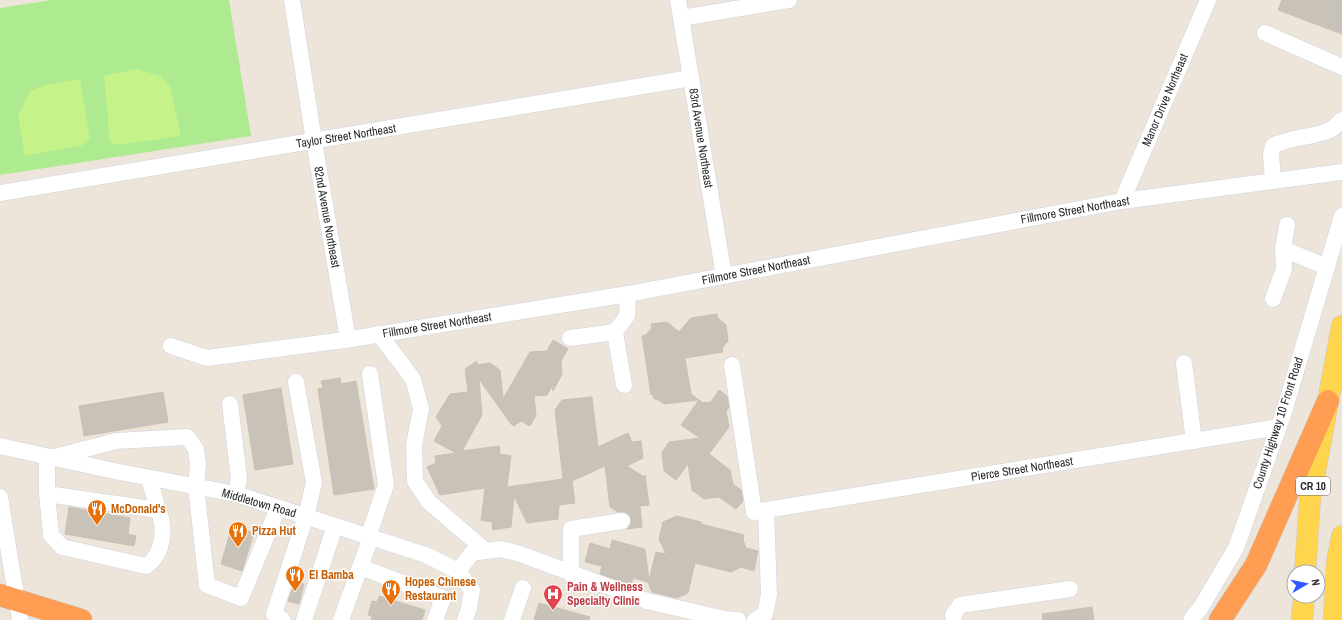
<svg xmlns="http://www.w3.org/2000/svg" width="1342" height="620" viewBox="0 0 1342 620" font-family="'Archivo Narrow',sans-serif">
	<rect width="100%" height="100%" fill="#ede5d9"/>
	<!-- green -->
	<polygon fill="#aeea90" points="52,0 229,0 251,136 0,175 0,8"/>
	<!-- pitch -->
	<g fill="#c6f28a">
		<polygon points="136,69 161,76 170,87 181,136 117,145 110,142 104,76"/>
		<polygon points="80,79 90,140 83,145 25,156 18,115 30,91 49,84"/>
	</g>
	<!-- building -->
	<g fill="#c8c2b9" stroke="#c8c1b3">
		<polygon points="1282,0 1342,0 1342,34 1278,10"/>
		<polygon points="717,314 718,318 726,325 728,341 722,348 723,352 685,358 691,394 699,400 664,404 657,399 654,399 653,394 651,395 642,336 646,335 652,328 651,324 667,322 679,332 691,318"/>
		<polygon points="553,340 568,349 561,361 562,374 553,391 552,386 547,395 534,396 536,415 530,426 521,421 514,426 511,424 479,379 482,415 462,451 499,446 500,454 511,456 507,487 563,479 555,410 562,400 592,397 598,447 628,433 632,442 641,441 643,458 627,466 644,477 645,475 649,505 640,506 642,527 627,529 631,524 631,519 630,515 625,512 618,512 610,507 605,466 572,481 575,503 559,505 558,519 527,523 514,496 511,527 493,530 492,522 481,520 485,488 440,495 427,467 436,463 435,456 456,453 434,441 442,426 436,417 450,394 468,392 465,369 477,361 477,365 490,363 500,370 503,399 530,352 547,351"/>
		<polygon points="340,378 341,384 356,381 374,489 334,495 318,389 323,388 321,381"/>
		<polygon points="281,388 293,464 255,470 243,395"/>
		<polygon points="719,390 727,396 729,408 726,411 729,427 709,454 730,470 733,484 741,490 743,501 736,509 719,497 704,499 692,490 688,464 676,480 664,471 662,452 669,442 700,438 681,425 699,400 703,403 711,402"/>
		<polygon points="163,392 168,422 84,436 79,406"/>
		<polygon points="69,507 130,518 128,534 136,536 134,546 65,534"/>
		<polygon points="677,516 701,522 701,524 744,535 743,540 746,548 758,551 754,571 741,567 731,572 695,563 688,593 677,598 652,592 648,582 633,578 631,585 600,574 602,566 585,562 590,543 610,549 612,540 645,549 649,580 656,552 666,554 659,539 663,522"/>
		<polygon points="232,526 254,533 242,571 221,564"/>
		<polygon points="295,582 304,584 299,604 288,601"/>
		<polygon points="379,596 425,610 422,620 371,620 372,616 368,615 372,601 377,602"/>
		<polygon points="539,603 590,617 589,620 534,620"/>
		<polygon points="1092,607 1094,620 1043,620 1042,614"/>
	</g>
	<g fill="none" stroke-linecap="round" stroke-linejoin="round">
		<!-- minor casing -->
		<g stroke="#ced3e4" stroke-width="17">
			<g id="minor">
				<polyline points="292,0 314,141 348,339"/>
				<polyline points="678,0 724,276"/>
				<polyline points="681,18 789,0"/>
				<polyline points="1265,33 1342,67"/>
				<path d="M 1273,181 L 1271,154 L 1273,146 C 1291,136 1312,138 1330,130 C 1334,128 1338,123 1342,120"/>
				<polyline points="0,193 691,78"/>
				<polyline points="1122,201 1208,0"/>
				<polyline points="1283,249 1327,267"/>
				<polyline points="1273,299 1284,269 1283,249 1287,225"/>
				<polyline points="379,334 413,379 421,409 414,445 415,481 429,502 486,551 501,549 520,554 647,601 725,619 738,620"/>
				<polyline points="570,338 615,332"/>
				<polyline points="171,346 207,358 345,340 628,294 1122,201 1342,172"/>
				<polyline points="1184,363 1194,441"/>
				<polyline points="732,365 754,512 1279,427"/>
				<polyline points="624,385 615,332 627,316 628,294"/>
				<polyline points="230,404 239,478 236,494"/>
				<polyline points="0,446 119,472 236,494 426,555 458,571 472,590 469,608 465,620"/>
				<polyline points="55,457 116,441 187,437 196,449 198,465 196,486 207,585 241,598 278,508"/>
				<polyline points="149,478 158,510"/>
				<path d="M 47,494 L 51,535 L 62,547 L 146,566 C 164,554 166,528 158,510 L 47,494 L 47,457"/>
				<polyline points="0,497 20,620"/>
				<polyline points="368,537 386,485 370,374"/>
				<polyline points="360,567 443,598 435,620"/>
				<polyline points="458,571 472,553 486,551"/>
				<polyline points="571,574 571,529 622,521"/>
				<polyline points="283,620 274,614 306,516 314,483 296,382"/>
				<polyline points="304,620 335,526"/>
				<polyline points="341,620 371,537"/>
				<polyline points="512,620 523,588"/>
				<polyline points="755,620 765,614 769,595 766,510"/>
				<polyline points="954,620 953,615 960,605 1070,589"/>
				<polyline points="1191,620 1201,607 1236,548 1283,415 1342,216"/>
			</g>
		</g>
		<!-- major casing -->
		<g stroke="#c7c7c7" stroke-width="22">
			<g id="major">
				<polyline points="1305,572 1310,499 1342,326"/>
				<polyline points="1302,620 1304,596"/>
				<polyline points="1334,620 1337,562 1342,536"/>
			</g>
		</g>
		<!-- highway casing -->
		<g stroke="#c7c7c7" stroke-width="23">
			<g id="highway">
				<polyline points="0,595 81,620"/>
				<polyline points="1220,620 1256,565 1328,401"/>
			</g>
		</g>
		<!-- minor -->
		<use href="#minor" stroke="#fff" stroke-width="16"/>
		<!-- major -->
		<use href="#major" stroke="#ffd54d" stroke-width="21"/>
		<!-- highway -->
		<use href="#highway" stroke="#ff9d52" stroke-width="22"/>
	</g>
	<!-- icons -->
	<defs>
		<g id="restaurant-pin" transform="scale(1)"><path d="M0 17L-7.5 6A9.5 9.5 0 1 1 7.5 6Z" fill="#e8710a" stroke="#fff"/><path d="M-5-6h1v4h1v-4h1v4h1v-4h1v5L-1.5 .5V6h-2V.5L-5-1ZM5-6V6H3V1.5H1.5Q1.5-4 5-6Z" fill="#fff"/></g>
		<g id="hospital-pin" transform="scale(1)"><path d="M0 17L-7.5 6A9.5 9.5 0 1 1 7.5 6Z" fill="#e0444e" stroke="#fff"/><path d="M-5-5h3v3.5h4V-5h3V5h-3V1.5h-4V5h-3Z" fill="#fff"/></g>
	</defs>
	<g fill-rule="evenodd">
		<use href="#restaurant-pin" x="97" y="509"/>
		<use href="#restaurant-pin" x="238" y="531"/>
		<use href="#restaurant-pin" x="295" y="575"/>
		<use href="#restaurant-pin" x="391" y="589"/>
		<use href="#hospital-pin" x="553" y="594"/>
	</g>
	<g text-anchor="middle" stroke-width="3" stroke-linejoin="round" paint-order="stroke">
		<!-- shield labels -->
		<rect fill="#fff" stroke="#696969" stroke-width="1" x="1296" y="477" width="34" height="18" rx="3"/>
		<g font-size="11" font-weight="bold" fill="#292929">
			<text x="1313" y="490">CR 10</text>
		</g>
		<!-- street labels -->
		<g font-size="12" fill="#292929" stroke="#fff">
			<text transform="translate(1165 100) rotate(-67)" y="4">Manor Drive Northeast</text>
			<text transform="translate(346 136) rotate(-9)" y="4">Taylor Street Northeast</text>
			<text transform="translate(701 138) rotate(81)" y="4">83rd Avenue Northeast</text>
			<text transform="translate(1075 210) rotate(-10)" y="4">Fillmore Street Northeast</text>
			<text transform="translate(327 217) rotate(80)" y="4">82nd Avenue Northeast</text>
			<text transform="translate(756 270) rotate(-11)" y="4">Fillmore Street Northeast</text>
			<text transform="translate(437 325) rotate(-9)" y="4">Fillmore Street Northeast</text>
			<text transform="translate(1278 423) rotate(-72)" y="4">County Highway 10 Front Road</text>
			<text transform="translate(1022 469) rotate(-9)" y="4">Pierce Street Northeast</text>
			<text transform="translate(259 503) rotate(16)" y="4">Middletown Road</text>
		</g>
		<!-- food labels -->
		<g font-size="12" font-weight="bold" fill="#c56008" stroke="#fff" text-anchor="start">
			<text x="111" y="513">McDonald's</text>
			<text x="252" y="535">Pizza Hut</text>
			<text x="309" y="579">El Bamba</text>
			<text x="405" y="586">Hopes Chinese<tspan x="405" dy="14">Restaurant</tspan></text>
		</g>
		<!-- health labels -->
		<g font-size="12" font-weight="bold" fill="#be3a42" stroke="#fff" text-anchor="start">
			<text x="567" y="591">Pain &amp; Wellness<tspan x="567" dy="14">Specialty Clinic</tspan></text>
		</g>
	</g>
	<!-- north arrow -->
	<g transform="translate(1306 584) rotate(81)"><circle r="19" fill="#ffffff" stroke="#a9a9a9"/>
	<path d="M0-3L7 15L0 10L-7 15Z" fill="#345aff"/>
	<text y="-6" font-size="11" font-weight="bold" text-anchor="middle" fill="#292929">N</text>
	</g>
</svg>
